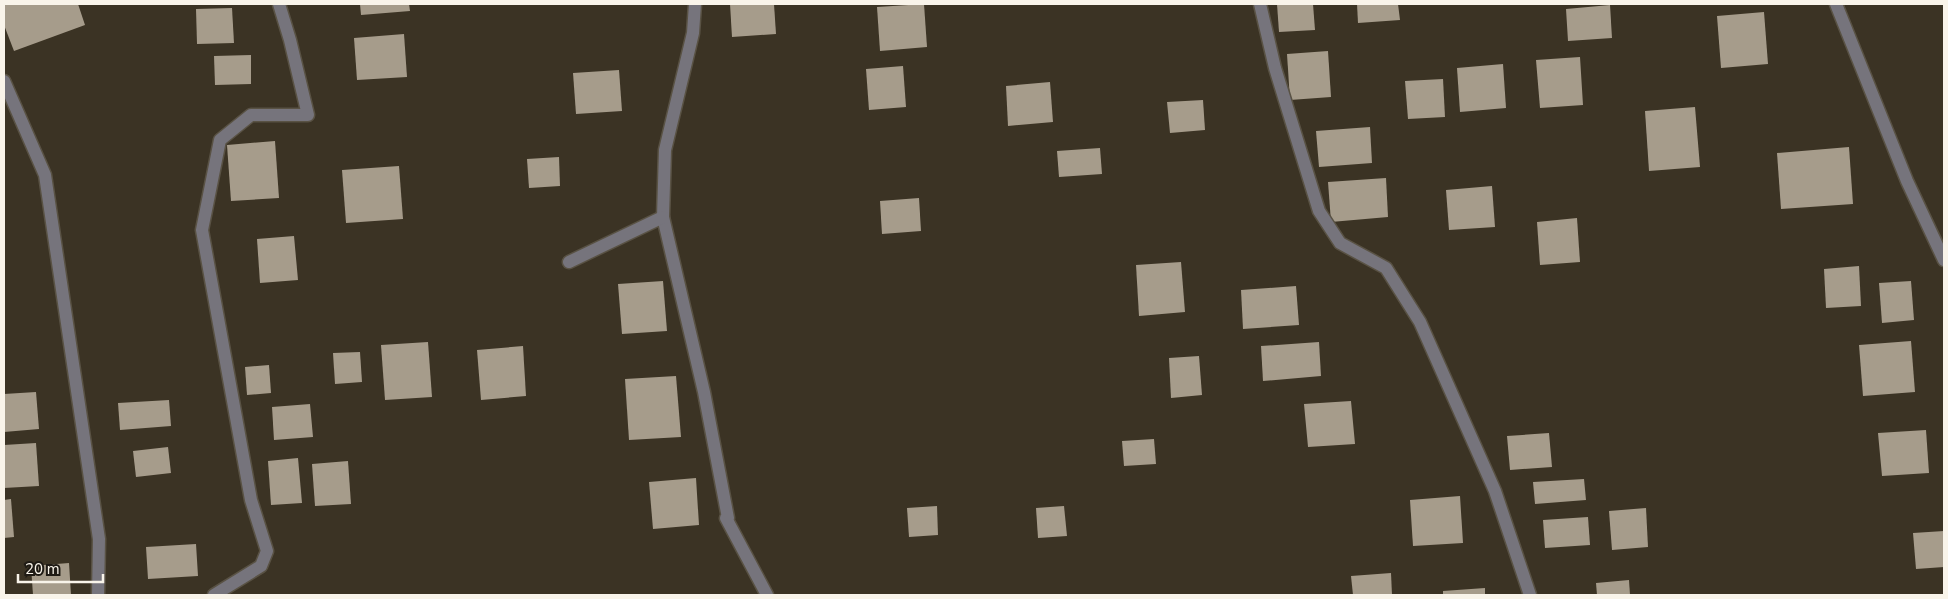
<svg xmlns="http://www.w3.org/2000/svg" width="1948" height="599" viewBox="0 0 1948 599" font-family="'Nunito Sans',sans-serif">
	<rect width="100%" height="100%" fill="#3b3324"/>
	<!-- building -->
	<g fill="#a69c8b">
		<polygon points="4,4 78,4 85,25 14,51 4,25"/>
		<polygon points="360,4 409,4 410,11 361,15"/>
		<polygon points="730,4 774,4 776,34 732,37"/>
		<polygon points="924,4 927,47 880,51 877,7"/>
		<polygon points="1277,4 1313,4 1315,30 1279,32"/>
		<polygon points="1357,4 1398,4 1400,20 1358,23"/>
		<polygon points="1610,5 1612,38 1568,41 1566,9"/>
		<polygon points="232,8 234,43 197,44 196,9"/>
		<polygon points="1764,12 1768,64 1721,68 1717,16"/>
		<polygon points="404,34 407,77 357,80 354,38"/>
		<polygon points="1328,51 1331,97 1290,100 1287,54"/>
		<polygon points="251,55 251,84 215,85 214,56"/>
		<polygon points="1580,57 1583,105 1540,108 1536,60"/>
		<polygon points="1503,64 1506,108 1460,112 1457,68"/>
		<polygon points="903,66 906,107 869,110 866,69"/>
		<polygon points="619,70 622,111 576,114 573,73"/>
		<polygon points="1443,79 1445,117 1408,119 1405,81"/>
		<polygon points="1050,82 1053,122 1008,126 1006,86"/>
		<polygon points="1203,100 1205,130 1170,133 1167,102"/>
		<polygon points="1695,107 1700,167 1649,171 1645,111"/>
		<polygon points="1370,127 1372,163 1319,167 1316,131"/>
		<polygon points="275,141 279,198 231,201 227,145"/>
		<polygon points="1849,147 1853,204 1781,209 1777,153"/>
		<polygon points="1100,148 1102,174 1059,177 1057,151"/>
		<polygon points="559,157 560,186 529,188 527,159"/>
		<polygon points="399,166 403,219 346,223 342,170"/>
		<polygon points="1386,178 1388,217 1331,222 1328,182"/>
		<polygon points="1492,186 1495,227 1449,230 1446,190"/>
		<polygon points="919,198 921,231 882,234 880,201"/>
		<polygon points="1577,218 1580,262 1540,265 1537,222"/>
		<polygon points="294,236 298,280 260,283 257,239"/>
		<polygon points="1181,262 1185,312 1139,316 1136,265"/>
		<polygon points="1859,266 1861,306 1826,308 1824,269"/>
		<polygon points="663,281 667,331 622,334 618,284"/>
		<polygon points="1911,281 1914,320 1882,323 1879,283"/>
		<polygon points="1296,286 1299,325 1243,329 1241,290"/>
		<polygon points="1911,341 1915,392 1863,396 1859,345"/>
		<polygon points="428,342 432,397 385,400 381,345"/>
		<polygon points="1319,342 1321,376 1263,381 1261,346"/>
		<polygon points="523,346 526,396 481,400 477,350"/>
		<polygon points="360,352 362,382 335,384 333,353"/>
		<polygon points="1199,356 1202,395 1171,398 1169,358"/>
		<polygon points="269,365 271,393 247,395 245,367"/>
		<polygon points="676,376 681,437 629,440 625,379"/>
		<polygon points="36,392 39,429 4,432 4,394"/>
		<polygon points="169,400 171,426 120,430 118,403"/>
		<polygon points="1351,401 1355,444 1308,447 1304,404"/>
		<polygon points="310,404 313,437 274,440 272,407"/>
		<polygon points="1926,430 1929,473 1882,476 1878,433"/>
		<polygon points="1549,433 1552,467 1510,470 1507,436"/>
		<polygon points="1154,439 1156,464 1124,466 1122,441"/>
		<polygon points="36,443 39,486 4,488 4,445"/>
		<polygon points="168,447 171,473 136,477 133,451"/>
		<polygon points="298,458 302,503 271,505 268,461"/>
		<polygon points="348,461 351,504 315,506 312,464"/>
		<polygon points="696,478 699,525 653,529 649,482"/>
		<polygon points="1584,479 1586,500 1535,504 1533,482"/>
		<polygon points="1460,496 1463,543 1413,546 1410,500"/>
		<polygon points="11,499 14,537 4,538 4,500"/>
		<polygon points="937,506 938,535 909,537 907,508"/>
		<polygon points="1064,506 1067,536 1038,538 1036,508"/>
		<polygon points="1646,508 1648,547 1612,550 1609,511"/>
		<polygon points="1588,517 1590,545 1545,548 1543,520"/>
		<polygon points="1944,531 1944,567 1916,569 1913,533"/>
		<polygon points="196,544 198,576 148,579 146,547"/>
		<polygon points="69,563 71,595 33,595 31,566"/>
		<polygon points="1391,573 1392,595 1353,595 1351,576"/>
		<polygon points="1629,580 1630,595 1597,595 1596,583"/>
		<polygon points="1485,588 1485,595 1443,595 1443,591"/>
	</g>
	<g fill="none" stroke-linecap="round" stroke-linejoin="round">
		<!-- street casing -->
		<g stroke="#595244" stroke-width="15">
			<g id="street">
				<polyline points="695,4 693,33 665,150 663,217 704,392 728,518 726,518 767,595"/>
				<polyline points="1260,4 1275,68 1319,211 1340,243 1386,268 1420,322 1495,491 1530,595"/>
				<polyline points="1836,4 1907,181 1944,260"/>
				<polyline points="4,81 45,175 99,539 98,595"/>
				<polyline points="569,262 663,217"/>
				<polyline points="214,595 261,566 267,551 251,500 202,230 220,140 251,115 308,115 290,40 279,4"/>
			</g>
		</g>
		<!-- street -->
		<use href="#street" stroke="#76747c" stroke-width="12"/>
	</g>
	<!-- border -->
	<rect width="1948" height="599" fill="none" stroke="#f9f4ea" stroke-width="10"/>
	<!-- scale -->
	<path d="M18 574v8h85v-8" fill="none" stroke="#f9f4ea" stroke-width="2.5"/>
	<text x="25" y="574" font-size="15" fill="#f9f4ea" stroke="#1f1b15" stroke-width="4" paint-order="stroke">20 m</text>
</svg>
